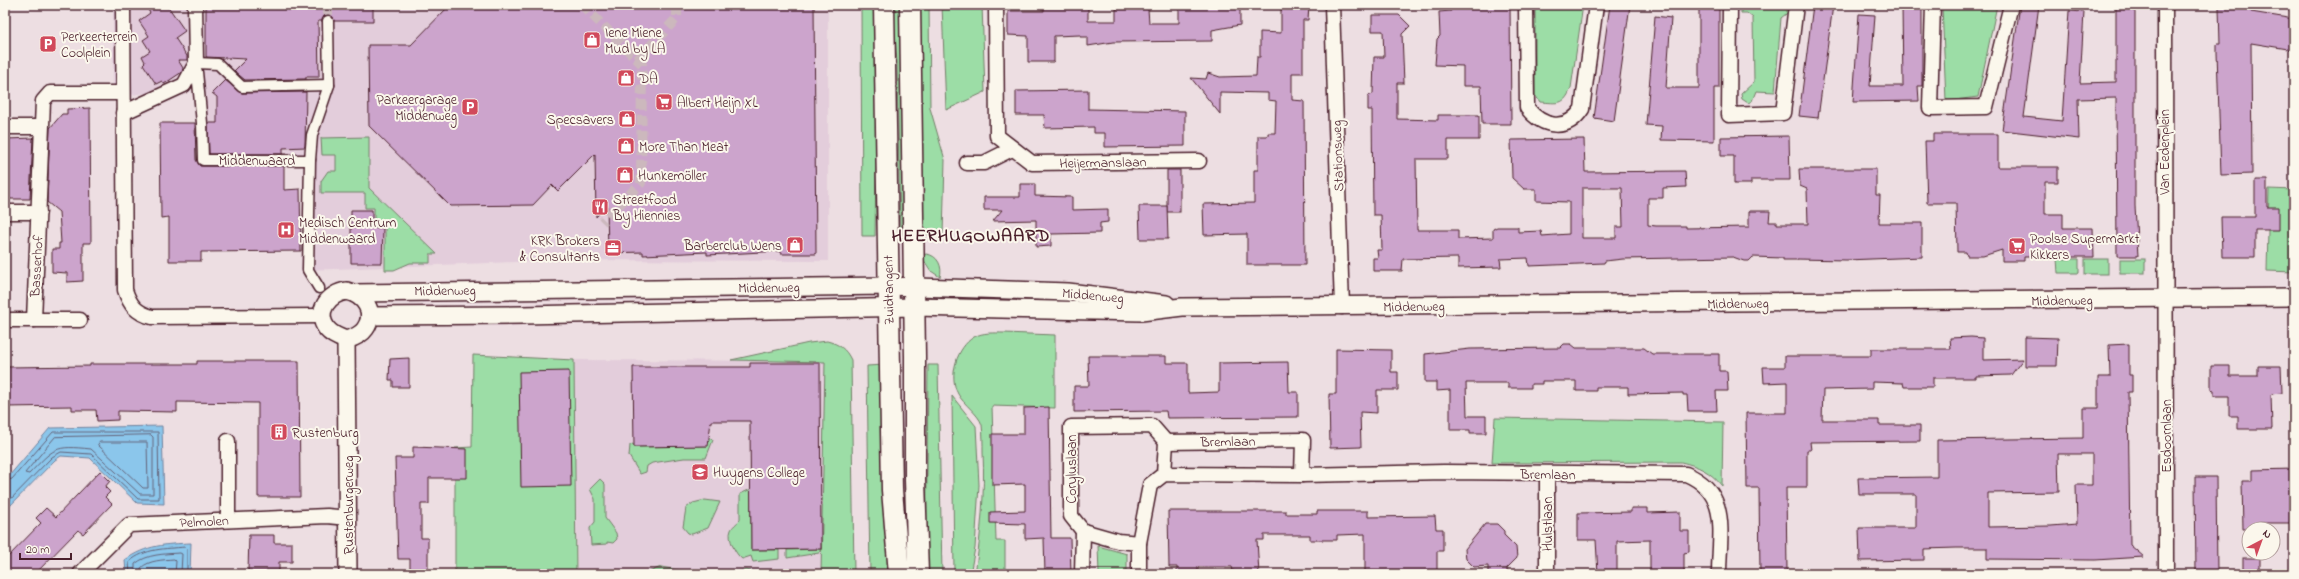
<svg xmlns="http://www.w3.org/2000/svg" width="2299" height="579" viewBox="0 0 2299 579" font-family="'Indie Flower',sans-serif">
	<rect width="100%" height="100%" fill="#eddee2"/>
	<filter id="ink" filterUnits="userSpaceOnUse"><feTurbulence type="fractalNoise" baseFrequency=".025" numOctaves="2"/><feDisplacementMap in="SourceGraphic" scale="8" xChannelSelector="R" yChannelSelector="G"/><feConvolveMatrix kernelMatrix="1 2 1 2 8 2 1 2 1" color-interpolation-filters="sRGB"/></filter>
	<g filter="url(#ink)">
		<!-- built -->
		<g fill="#e3cddb">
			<polygon points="113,5 828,5 828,261 567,260 308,270 309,161 203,160 198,87 113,97"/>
			<polygon points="574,360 825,361 823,574 577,574"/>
		</g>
		<!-- green -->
		<g fill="#9cdda6" stroke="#737e68">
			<polygon points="861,5 878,5 875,236 862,236"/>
			<polygon points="893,5 904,5 906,235 900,234 900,232 897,63"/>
			<polygon points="918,5 929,5 930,108 945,160 943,235 918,234"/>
			<polygon points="942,5 982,5 985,92 946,110"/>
			<path d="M 1535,5 L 1583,5 L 1571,88 C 1564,106 1558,103 1540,102 L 1535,95 Z"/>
			<polygon points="1741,5 1791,5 1791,10 1781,18 1775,92 1756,91 1752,101 1748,103 1742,99 1741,94 1754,82 1753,18 1747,13 1741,13"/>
			<polygon points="1942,5 1997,5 1978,97 1946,101"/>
			<polygon points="369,137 369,188 437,254 430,254 430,263 410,263 394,270 385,270 385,227 374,227 374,208 365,208 365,193 321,193 321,181 328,171 336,171 336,155 322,155 321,138"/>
			<polygon points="2269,189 2294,190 2294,272 2267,271"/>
			<path d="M 926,254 C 938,255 943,267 940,277 L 931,271 L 921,256 Z"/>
			<polygon points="2057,259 2079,259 2079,273 2058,273"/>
			<rect x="2085" y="259" width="23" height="15"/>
			<rect x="2120" y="259" width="25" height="14"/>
			<path d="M 1004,333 L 1055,335 L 1055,408 L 992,406 L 996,541 L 1005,541 L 1005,574 L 975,574 C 981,534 985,493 983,452 C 983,444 983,433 982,425 C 979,414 963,404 958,394 C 948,376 957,347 974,337 C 983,332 994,333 1004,333 Z"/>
			<path d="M 827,341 C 839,344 846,349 851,360 L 854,574 L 821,574 L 825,362 L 731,360 L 809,343 Z"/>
			<polygon points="473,355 574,360 576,574 455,574 455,448 472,447"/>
			<polygon points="884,365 893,574 870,574 867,366"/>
			<polygon points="928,365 938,365 942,574 926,574"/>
			<polygon points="952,396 976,426 979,485 975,548 970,574 954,574"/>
			<path d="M 1495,418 L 1723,422 L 1722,486 C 1710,471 1698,466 1681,462 L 1492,463 Z"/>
			<polygon points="709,436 713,440 706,458 684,458 652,463 647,466 646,472 640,474 629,456 630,445 633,444 634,447 707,446"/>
			<polygon points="600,479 605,484 605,518 616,533 617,539 613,543 607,542 607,544 591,545 590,528 595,522 595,499 590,489"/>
			<path d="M 751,489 L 751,550 L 779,550 L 779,559 L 753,562 L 751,556 L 742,559 C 736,555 727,538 731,530 C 732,527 737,523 740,520 L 740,494 Z"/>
			<polygon points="705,500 720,502 708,528 692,534 688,533 683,527 686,508 693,503"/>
			<polygon points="1098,546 1127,554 1127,574 1099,574"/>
			<polygon points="821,549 819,553 787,558 787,550"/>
			<polygon points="661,567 700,574 644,574"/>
			<polygon points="746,570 751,571 751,574 726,574"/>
		</g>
		<!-- water -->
		<g fill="#8bc6eb" stroke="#71839e">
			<polygon points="162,426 164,504 137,503 90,458 61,456 55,460 5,511 5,477 9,476 50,428"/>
			<path d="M 191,543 L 190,574 L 126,574 L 125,560 C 146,545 166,544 191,543 Z"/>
		</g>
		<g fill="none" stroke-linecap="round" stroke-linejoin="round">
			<!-- shore -->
			<g stroke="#646278" stroke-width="1">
				<path d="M 151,435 L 153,437 L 153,494 L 140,494 L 91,449 C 54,445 54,448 29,474 L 25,473 L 55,437 Z"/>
				<polygon points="100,442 147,442 148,488 143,488 98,445"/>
				<polyline points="5,481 12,479 53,432 158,432 159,499 138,499 91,454 61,452 52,457 5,505"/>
				<path d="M 130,574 L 129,562 C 145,548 165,549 185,547 L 187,549 L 187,574"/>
				<path d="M 135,574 L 135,564 C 147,554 164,554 180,553 L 182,554 L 181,574"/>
				<path d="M 141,574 L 141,568 C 149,560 163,560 174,559 L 176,561 L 175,574"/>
			</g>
		</g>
		<!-- building -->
		<g fill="#cca4cc" stroke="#4a1f2b" fill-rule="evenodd">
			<polygon points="145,5 167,5 185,31 175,38 187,56 187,60 178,60 183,68 182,72 164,84 162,81 156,84 143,64 145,62 142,56 150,51 143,40 149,36 139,21 150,13"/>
			<polygon points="206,5 373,5 373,21 334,21 333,17 328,15 324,16 322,21 318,21 319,77 306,77 306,79 245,80 234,71 246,59 206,57"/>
			<polygon points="473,5 814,5 816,254 781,254 781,251 707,255 707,252 643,255 643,252 608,253 607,205 596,217 595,154 558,191 552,185 533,205 450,206 369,126 368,45 411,45 448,7 474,6"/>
			<polygon points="1044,5 1088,5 1088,21 1116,21 1116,9 1141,7 1148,9 1149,23 1179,23 1179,5 1240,5 1240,25 1212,30 1212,41 1113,42 1088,46 1088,37 1080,37 1080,35 1054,36 1054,62 1028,62 1028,36 1008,35 1008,11 1044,11"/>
			<polygon points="1281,5 1309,5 1308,20 1303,20 1303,73 1292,73 1292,100 1304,101 1305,265 1247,265 1247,234 1204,235 1203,204 1254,203 1254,170 1258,170 1258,136 1268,136 1268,133 1275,133 1276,101 1268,100 1268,93 1220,92 1220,114 1191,78 1206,79 1208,73 1220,77 1256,76 1257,57 1260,57 1260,32 1281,33"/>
			<polygon points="1451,5 1510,5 1511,124 1482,124 1481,86 1463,86 1463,66 1435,65 1437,39 1440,36 1439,12 1451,11"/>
			<polygon points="1610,5 1630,5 1614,121 1594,118"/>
			<polygon points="1699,5 1719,5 1719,88 1714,88 1714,141 1661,140 1662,126 1646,125 1655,16 1671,18 1666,88 1699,88"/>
			<polygon points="1813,5 1833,5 1818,118 1799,116"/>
			<polygon points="1902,5 1922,5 1922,86 1918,86 1919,101 1853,102 1859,14 1875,15 1870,86 1903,86"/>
			<polygon points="2020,5 2039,5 2024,117 2062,121 2069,11 2084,12 2080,83 2116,82 2116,5 2135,5 2135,206 2138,256 2117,256 2116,98 2078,99 2079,139 2002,130"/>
			<polygon points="2250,6 2251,12 2294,19 2294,50 2251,43 2252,174 2221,175 2217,52 2217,44 2220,44 2219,7"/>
			<path d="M 1372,15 L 1399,15 L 1410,26 L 1402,34 L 1404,83 L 1397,83 L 1397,119 L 1438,120 L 1438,115 L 1479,115 L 1479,140 L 1448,140 L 1448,159 L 1416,159 L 1417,230 L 1458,230 L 1458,239 L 1493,238 L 1493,229 L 1497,227 L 1518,227 L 1518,232 L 1541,231 L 1542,236 L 1569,234 L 1569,202 L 1536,201 L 1536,189 L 1524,189 L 1512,178 L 1511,140 L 1584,139 L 1585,172 L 1685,171 L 1686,187 L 1663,188 L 1663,198 L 1648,198 L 1648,225 L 1656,226 L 1686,226 L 1686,228 L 1749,227 L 1749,211 L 1770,211 L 1769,222 L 1777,222 L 1777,224 L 1808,224 L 1807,189 L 1800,186 L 1799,169 L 1876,169 L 1876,195 L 1880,195 L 1879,223 L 1922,223 L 1922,257 L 1846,260 L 1797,259 L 1797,260 L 1783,260 L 1783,258 L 1753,257 L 1749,261 L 1744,261 L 1733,257 L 1623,259 L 1605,261 L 1604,263 L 1529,266 L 1528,258 L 1500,259 L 1501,267 L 1458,268 L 1458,258 L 1403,259 L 1402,271 L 1373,271 L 1373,258 L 1378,258 L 1377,250 L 1382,250 L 1381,215 L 1373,215 L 1372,110 L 1368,110 L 1368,96 L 1373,94 L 1374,57 L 1384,57 L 1383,31 L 1372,31 ZM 1582,188 L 1622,188 L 1623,227 L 1616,227 L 1616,238 L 1582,238 Z"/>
			<polygon points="225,80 242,93 306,92 305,147 283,148 283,154 209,154 208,123 217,123 217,97 212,93"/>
			<polygon points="1088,90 1088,109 1185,111 1185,146 1105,147 1105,133 1094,133 1094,127 1045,128 1044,115 1016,115 1016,91"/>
			<polygon points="90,108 91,243 83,243 83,281 67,282 67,273 52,272 52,249 59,249 59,243 61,243 59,212 47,202 50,128 62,114 67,114 67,109"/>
			<polygon points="160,123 195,123 196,160 200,166 284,166 284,190 300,189 301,251 201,252 201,261 169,261 169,217 161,218"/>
			<polygon points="1933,134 1998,134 1998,167 2058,167 2058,182 2045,182 2045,214 2063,214 2063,228 2093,228 2094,257 2024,257 2024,261 2002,261 2002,250 1983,256 1967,256 1966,252 1957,252 1956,203 1927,203 1925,141 1933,141"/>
			<polygon points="1789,136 1790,180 1751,180 1751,184 1734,184 1734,156 1721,156 1721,137"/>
			<polygon points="33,138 30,199 6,199 6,139"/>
			<rect x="1167" y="170" width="13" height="42"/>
			<polygon points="2255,180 2267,180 2267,207 2279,207 2279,230 2255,230 2255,257 2222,257 2221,217 2255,217"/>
			<polygon points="1020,184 1035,184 1035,196 1072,197 1072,210 1108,209 1108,222 1100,223 1100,233 1051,234 1051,246 1036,247 1036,220 993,221 1002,210 984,210 984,197 1020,197"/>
			<polygon points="1139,206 1167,206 1168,239 1140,239"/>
			<polygon points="351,210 372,210 372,228 383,228 382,263 351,263"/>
			<polygon points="1971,337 1983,338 1983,360 2023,359 2011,375 1976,376 1976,378 1933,378 1933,387 1904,387 1903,383 1872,382 1872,389 1823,390 1822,420 1879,420 1879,425 1920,425 1920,441 1810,442 1811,450 1807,450 1807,487 1786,487 1787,573 1760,574 1759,488 1747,488 1746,413 1787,413 1787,382 1764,383 1763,367 1785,367 1785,356 1871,356 1871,349 1951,349 1950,338"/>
			<polygon points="2025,337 2058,338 2057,366 2025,366"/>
			<polygon points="1564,344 1571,344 1576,348 1644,348 1652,354 1719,354 1719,371 1727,371 1728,391 1716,391 1717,411 1688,411 1687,395 1683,395 1683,393 1628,394 1628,387 1596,387 1596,391 1576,391 1576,381 1542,381 1542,384 1531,384 1531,388 1508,388 1508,383 1466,383 1467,416 1486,416 1486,433 1470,433 1470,430 1450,430 1450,390 1436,391 1436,382 1425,382 1425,354 1470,349 1560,348"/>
			<path d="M 2129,344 L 2129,375 L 2132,375 L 2132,392 L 2128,392 L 2130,545 L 2144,557 L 2095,560 L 1987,559 L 1987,548 L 1956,548 L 1924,549 L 1924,560 L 1860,561 L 1859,528 L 1916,528 L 1916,494 L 1859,494 L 1858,478 L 1937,477 L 1937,440 L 2083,438 L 2083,408 L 2098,408 L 2098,377 L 2110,377 L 2109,345 ZM 2058,454 L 2092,454 L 2092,485 L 2076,485 L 2077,524 L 2051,526 L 1988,527 L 1988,493 L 2059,492 Z"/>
			<polygon points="1336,349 1391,350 1391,372 1398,372 1398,390 1377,390 1377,413 1360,412 1361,447 1330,448 1329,394 1336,394"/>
			<polygon points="1088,356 1166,356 1166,363 1188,363 1188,393 1219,392 1219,363 1288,362 1289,392 1298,392 1298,417 1167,418 1166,411 1074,412 1074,386 1089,386"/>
			<polygon points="409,358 409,387 393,387 393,380 389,380 390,359"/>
			<polygon points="197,361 299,361 300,497 258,497 258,403 177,402 177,412 118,411 118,420 97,421 96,410 72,410 72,406 5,407 7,367 90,366 90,364 197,364"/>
			<polygon points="750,363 820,363 821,549 751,550 750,421 711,421 708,446 634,447 633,367 750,367"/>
			<polygon points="2211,366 2230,366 2230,376 2258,376 2258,366 2281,366 2282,393 2271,394 2272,429 2238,429 2238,416 2229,416 2229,396 2214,396 2214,391 2211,390"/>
			<polygon points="569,371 571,486 521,487 519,372"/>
			<polygon points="1049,407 1051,538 1070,538 1071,574 1045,574 1044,538 1025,539 1025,524 990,523 990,512 1025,511 1025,484 992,485 992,434 1024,434 1024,408"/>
			<polygon points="413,447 467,449 467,478 429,478 429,504 421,504 421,538 428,538 428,574 413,574 413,569 410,569 410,559 398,559 395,458 413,458"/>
			<polygon points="2294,469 2294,523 2259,523 2259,529 2243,529 2242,481 2252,481 2252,470"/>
			<polygon points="100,471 110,481 105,487 110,492 105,497 112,504 83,534 78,530 35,574 5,574 5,560 41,523 36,518 46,508 56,517"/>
			<polygon points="2195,477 2216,477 2217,574 2196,574"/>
			<polygon points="1631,508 1647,508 1647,513 1680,512 1680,531 1689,531 1689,552 1684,553 1684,574 1650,574 1650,540 1617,541 1617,574 1598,574 1596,540 1578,540 1578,513 1631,512"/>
			<polygon points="1168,511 1286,511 1286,514 1317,514 1317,511 1368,511 1368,517 1435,516 1436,529 1443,529 1443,551 1437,551 1437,574 1365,574 1365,534 1337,535 1337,540 1310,540 1310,535 1264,535 1264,540 1257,540 1259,574 1234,574 1232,567 1198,567 1198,574 1177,574 1177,567 1169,567"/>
			<polygon points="1485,524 1497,524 1504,531 1504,535 1516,547 1517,558 1507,568 1507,574 1488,574 1488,566 1474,567 1466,559 1465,549"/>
			<polygon points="249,535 274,535 274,543 292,543 292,562 279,562 279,571 248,571"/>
			<rect x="2243" y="558" width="17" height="16"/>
		</g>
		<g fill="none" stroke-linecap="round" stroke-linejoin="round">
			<!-- pedestrian-tunnel -->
			<g stroke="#ccb8bd" stroke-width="10" stroke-dasharray="10 5" stroke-linecap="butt">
				<polyline points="328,5 328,21"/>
				<polyline points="582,5 642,64 641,183 602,222"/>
				<polyline points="637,60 677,18 677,5"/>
			</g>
			<!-- pedestrian casing -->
			<g stroke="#4a1f2b" stroke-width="13">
				<g id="pedestrian">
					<polyline points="196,63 218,64 242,87 329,85"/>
					<polyline points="191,72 197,72 202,123 203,160 310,160"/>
					<polyline points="319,288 308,270 310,160 312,135 329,85 328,21"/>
				</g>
			</g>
			<!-- minor casing -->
			<g stroke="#4a1f2b" stroke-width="17">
				<g id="minor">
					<path d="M 123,5 L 125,290 C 130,305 136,313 152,317 L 322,316"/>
					<polyline points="996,5 997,136 1032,163 1199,161"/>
					<polyline points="1332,5 1342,307"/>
					<path d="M 1526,5 L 1527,108 C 1543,128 1567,132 1582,109 L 1596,5"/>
					<polyline points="1730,5 1729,115 1783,113 1796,5"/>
					<polyline points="1933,5 1930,108 1986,107 2011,5"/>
					<polyline points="2165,5 2166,574"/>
					<polyline points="123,113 184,85 196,63 195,5"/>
					<polyline points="5,127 41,127"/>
					<polyline points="967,163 984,163 1012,149"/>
					<polyline points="5,212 39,212"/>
					<polyline points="5,320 80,320"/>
					<polyline points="34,320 43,101 50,93 122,93"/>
					<polyline points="228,441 228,520"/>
					<polyline points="1166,442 1303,440 1302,475"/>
					<path d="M 1139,543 L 1150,485 L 1164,474 L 1302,475 L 1444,472 L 1686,474 C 1731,493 1719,534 1719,574"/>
					<polyline points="80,574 129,525 327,516 348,518"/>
					<polyline points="1082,574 1083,531"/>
					<polyline points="1139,574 1139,543 1118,541 1083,531 1071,516 1071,427 1152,426 1166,442 1164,474"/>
					<polyline points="1547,574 1547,474"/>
				</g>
			</g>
			<!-- tertiary casing -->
			<g stroke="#4a1f2b" stroke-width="20">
				<g id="tertiary">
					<path d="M 347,291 C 364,295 377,312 365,329 C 361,335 353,338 346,340 C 340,338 332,335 327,329 C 314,312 329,293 347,291 Z"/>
					<polyline points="355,293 888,286 1068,292 1166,304"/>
					<polyline points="370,316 523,315 915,307 1141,312 1182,307 2294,297"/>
					<polyline points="346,340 348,574"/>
				</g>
			</g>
			<!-- secondary casing -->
			<g stroke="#4a1f2b" stroke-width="23">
				<g id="secondary">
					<polyline points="884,5 892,490 899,574"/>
					<polyline points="910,5 915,356 915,480 918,574"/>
				</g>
			</g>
			<!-- pedestrian -->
			<use href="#pedestrian" stroke="#fbf7ec" stroke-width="10"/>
			<!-- minor -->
			<use href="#minor" stroke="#fbf7ec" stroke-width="14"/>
			<!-- tertiary -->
			<use href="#tertiary" stroke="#fbf7ec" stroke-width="17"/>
			<!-- secondary -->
			<use href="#secondary" stroke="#fbf7ec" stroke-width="20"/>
		</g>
	</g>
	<!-- icons -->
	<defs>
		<g id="shop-square" transform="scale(0.9)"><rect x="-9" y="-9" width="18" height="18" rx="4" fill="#d1495b" stroke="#fbf7ec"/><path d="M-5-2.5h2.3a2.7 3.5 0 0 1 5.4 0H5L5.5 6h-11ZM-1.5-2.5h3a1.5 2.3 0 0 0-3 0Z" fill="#fff"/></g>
		<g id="parking-square" transform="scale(0.9)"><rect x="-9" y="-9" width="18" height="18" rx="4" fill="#d1495b" stroke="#fbf7ec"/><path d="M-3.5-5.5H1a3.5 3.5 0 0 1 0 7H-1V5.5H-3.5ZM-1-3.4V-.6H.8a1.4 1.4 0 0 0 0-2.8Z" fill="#fff"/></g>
		<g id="supermarket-square" transform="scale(0.9)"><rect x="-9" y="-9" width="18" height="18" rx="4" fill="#d1495b" stroke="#fbf7ec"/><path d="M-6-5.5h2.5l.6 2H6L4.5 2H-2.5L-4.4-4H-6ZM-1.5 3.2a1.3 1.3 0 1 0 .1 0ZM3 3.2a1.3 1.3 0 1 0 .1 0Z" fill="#fff"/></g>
		<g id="restaurant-square" transform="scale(0.9)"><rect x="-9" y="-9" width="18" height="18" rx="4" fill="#d1495b" stroke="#fbf7ec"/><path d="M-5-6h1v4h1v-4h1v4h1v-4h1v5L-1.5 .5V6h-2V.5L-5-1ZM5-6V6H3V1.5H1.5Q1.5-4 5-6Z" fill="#fff"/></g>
		<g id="hospital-square" transform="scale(0.9)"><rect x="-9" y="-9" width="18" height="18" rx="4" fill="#d1495b" stroke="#fbf7ec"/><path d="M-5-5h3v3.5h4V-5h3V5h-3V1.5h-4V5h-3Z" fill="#fff"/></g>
		<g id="office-square" transform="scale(0.9)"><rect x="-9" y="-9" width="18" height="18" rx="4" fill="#d1495b" stroke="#fbf7ec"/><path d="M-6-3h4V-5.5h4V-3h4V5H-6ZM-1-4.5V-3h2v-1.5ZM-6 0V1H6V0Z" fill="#fff"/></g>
		<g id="building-square" transform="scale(0.9)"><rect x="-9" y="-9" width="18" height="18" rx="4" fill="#d1495b" stroke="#fbf7ec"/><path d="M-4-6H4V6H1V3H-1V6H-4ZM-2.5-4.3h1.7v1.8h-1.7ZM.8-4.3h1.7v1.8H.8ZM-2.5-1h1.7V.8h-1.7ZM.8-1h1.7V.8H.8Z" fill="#fff"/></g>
		<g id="school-square" transform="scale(0.9)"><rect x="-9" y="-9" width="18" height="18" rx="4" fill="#d1495b" stroke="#fbf7ec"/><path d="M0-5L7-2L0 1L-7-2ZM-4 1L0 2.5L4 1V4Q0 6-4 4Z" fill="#fff"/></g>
	</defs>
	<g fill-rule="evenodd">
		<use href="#shop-square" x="592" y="40"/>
		<use href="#parking-square" x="48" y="44"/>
		<use href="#shop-square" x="626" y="78"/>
		<use href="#supermarket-square" x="664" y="102"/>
		<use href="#parking-square" x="470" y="107"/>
		<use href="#shop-square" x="627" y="119"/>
		<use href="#shop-square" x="626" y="146"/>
		<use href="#shop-square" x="625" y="175"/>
		<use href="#restaurant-square" x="600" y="207"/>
		<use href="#hospital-square" x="286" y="230"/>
		<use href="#shop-square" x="795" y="245"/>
		<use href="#supermarket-square" x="2017" y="246"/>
		<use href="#office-square" x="613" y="248"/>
		<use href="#building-square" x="279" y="432"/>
		<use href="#school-square" x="700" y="472"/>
	</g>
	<g text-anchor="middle" stroke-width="4" stroke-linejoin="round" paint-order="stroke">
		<!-- poi labels -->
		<g font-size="14" fill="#4a1f2b" stroke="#fbf7ec" text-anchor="start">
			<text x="605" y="37">Iene Miene<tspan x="605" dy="16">Mud by LA</tspan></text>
			<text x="61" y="41">Perkeerterrein<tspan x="61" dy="16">Coolplein</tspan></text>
			<text x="639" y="83">DA</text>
			<text x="457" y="104" text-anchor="end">Parkeergarage<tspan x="457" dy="16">Middenweg</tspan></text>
			<text x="677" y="107">Albert Heijn XL</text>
			<text x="614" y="124" text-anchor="end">Specsavers</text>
			<text x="639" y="151">More Than Meat</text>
			<text x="638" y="180">Hunkemöller</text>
			<text x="613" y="204">Streetfood<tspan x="613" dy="16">By Hiennies</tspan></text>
			<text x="299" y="227">Medisch Centrum<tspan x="299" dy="16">Middenwaard</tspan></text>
			<text x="2030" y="243">Poolse Supermarkt<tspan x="2030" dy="16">Kikkers</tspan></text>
			<text x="600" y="245" text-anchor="end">KRK Brokers<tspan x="600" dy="16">&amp; Consultants</tspan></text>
			<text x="782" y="250" text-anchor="end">Barberclub Wens</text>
			<text x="292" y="437">Rustenburg</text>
			<text x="713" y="477">Huygens College</text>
		</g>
		<!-- street labels -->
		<g font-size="14" fill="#4a1f2b" stroke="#fbf7ec">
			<text transform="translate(2164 152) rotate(-90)" y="5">Van Eedenplein</text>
			<text transform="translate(1337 156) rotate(-92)" y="5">Stationsweg</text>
			<text x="257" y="165">Middenwaard</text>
			<text transform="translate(1103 162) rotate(-1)" y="5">Heijermanslaan</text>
			<text transform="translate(36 266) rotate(-87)" y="5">Basserhof</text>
			<text transform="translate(769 287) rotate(-1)" y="5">Middenweg</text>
			<text transform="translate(445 290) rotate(-1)" y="5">Middenweg</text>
			<text transform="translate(888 290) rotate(-91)" y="5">Zuidtangent</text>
			<text transform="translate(1093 295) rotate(5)" y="5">Middenweg</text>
			<text transform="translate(2062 300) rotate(-1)" y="5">Middenweg</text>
			<text transform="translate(1738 303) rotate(-1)" y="5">Middenweg</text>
			<text transform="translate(1414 306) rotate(-1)" y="5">Middenweg</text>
			<text transform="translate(2166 436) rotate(-90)" y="5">Esdoornlaan</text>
			<text transform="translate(1228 441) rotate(-1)" y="5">Bremlaan</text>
			<text transform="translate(1071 469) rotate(-90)" y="5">Coryluslaan</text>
			<text transform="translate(1548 474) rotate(1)" y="5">Bremlaan</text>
			<text transform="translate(348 505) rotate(-90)" y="5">Rustenburgerweg</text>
			<text transform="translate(204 521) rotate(-3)" y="5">Pelmolen</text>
			<text transform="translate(1547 524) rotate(-90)" y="5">Hulstlaan</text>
		</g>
		<!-- district labels -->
		<g font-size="18" font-weight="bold" letter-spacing="1" fill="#4a1f2b" stroke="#fbf7ec">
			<text x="971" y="241">HEERHUGOWAARD</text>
		</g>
	</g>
	<!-- margin -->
	<rect width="2299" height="579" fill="none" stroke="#fbf7ec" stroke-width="20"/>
	<rect x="10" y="10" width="2279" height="559" fill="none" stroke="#4a1f2b" stroke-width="1.5" filter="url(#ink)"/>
	<!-- north arrow -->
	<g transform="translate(2261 541) rotate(41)"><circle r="19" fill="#fbf7ec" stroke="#b4a19f"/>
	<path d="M0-3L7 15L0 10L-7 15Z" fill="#d1495b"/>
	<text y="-6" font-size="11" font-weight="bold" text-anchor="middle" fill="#4a1f2b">N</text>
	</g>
	<!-- scale -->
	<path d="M20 553v6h51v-6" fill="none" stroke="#4a1f2b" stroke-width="2"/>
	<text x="26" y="553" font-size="12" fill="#4a1f2b" stroke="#fbf7ec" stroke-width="3" paint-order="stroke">20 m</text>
</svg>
